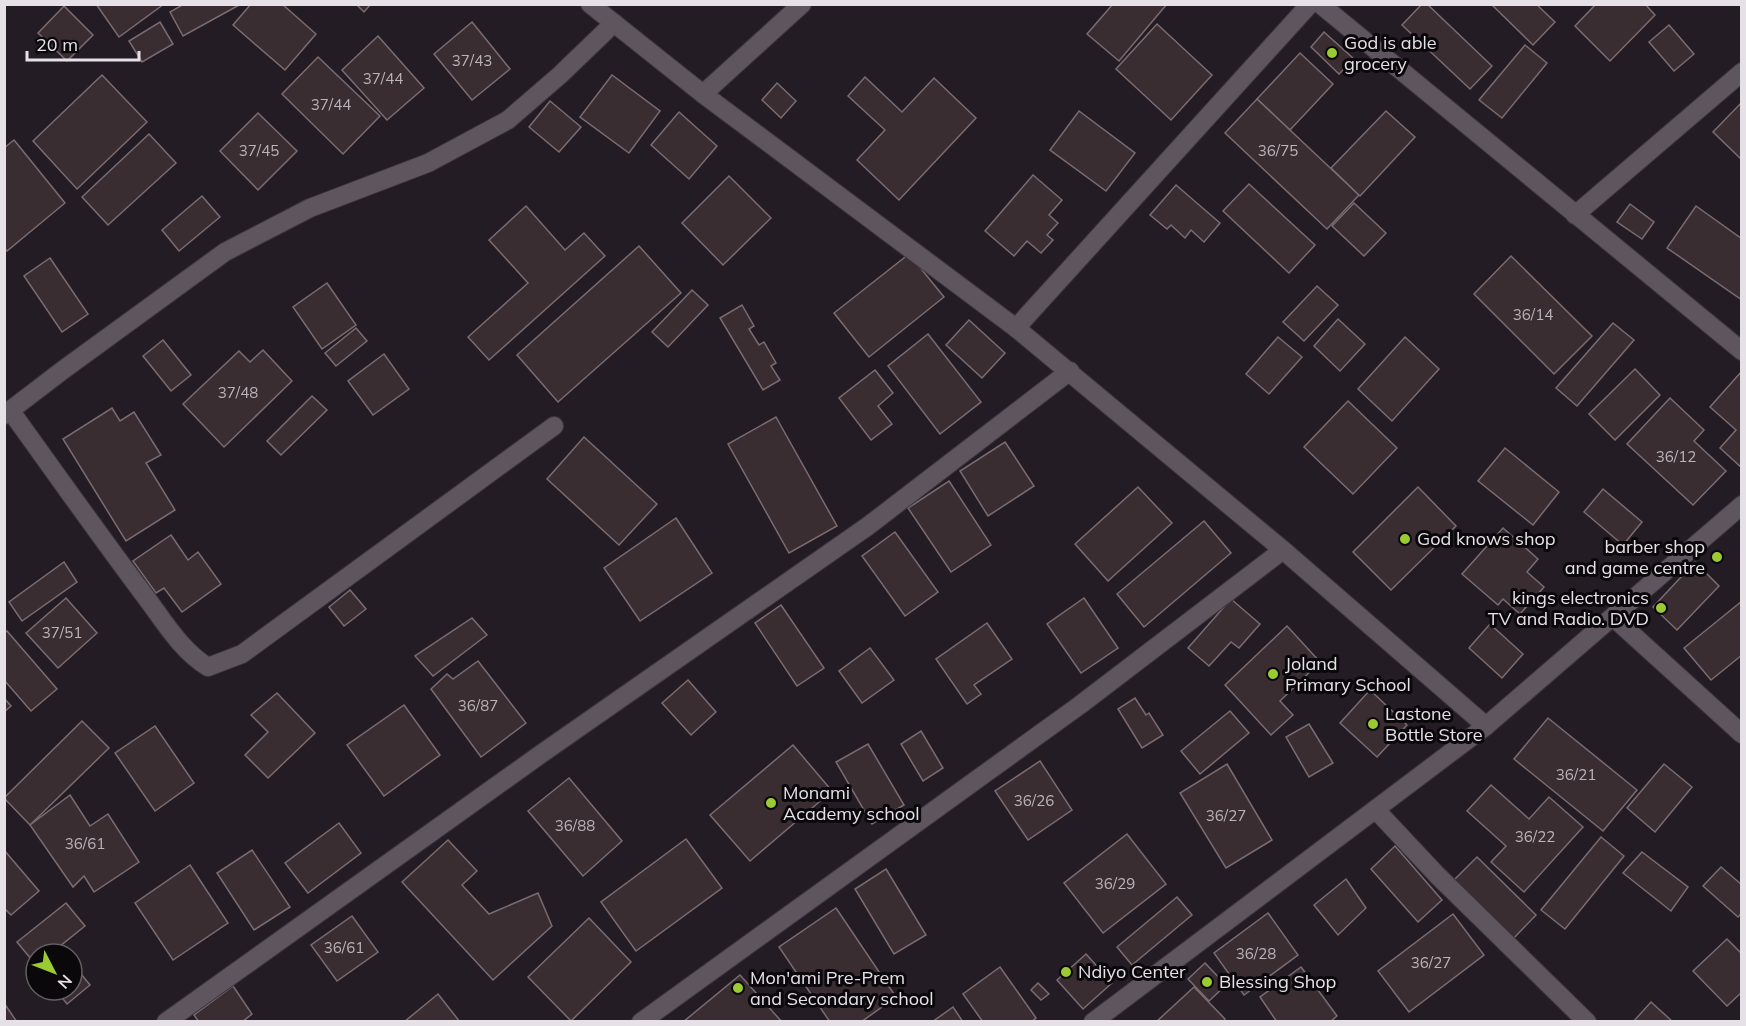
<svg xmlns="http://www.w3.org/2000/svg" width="1746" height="1026" viewBox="0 0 1746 1026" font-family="Mulish,sans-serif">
	<rect width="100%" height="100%" fill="#231c24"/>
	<!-- building -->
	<g fill="#3a2d32" stroke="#7a6c71" stroke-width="1.5">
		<polygon points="96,4 164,4 119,37"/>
		<polygon points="184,4 241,4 183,36 170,12"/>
		<polygon points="251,4 282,4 316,34 285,70 233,25"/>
		<polygon points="356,4 371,4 364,12"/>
		<polygon points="1113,4 1167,4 1119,61 1087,34"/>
		<polygon points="1422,4 1427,4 1492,66 1470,89 1402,25"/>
		<polygon points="1491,4 1536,4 1555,22 1533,45"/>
		<polygon points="1596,4 1645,4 1655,15 1610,61 1575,26"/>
		<polygon points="64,6 93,35 67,61 38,33"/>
		<polygon points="160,22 173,44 142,62 129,41"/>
		<polygon points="472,22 510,69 472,100 434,54"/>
		<polygon points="1157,24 1212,75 1171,120 1116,69"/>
		<polygon points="1669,25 1694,54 1674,71 1649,42"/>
		<polygon points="1324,32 1354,59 1339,74 1311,47"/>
		<polygon points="378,36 424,88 387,120 342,70"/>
		<polygon points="1525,45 1547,63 1502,118 1479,100"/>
		<polygon points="1300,53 1333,84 1290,130 1257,99"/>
		<polygon points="318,57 380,116 343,154 282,94"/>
		<polygon points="102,75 147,122 77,189 33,141"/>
		<polygon points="612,75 660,111 629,153 580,117"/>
		<polygon points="865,77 902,112 934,78 976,118 899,200 857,160 885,130 848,96"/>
		<polygon points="777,83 796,101 781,118 762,100"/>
		<polygon points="1257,99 1359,195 1327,229 1225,133"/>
		<polygon points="550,101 581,127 559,152 529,127"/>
		<polygon points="1742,102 1742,160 1713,132"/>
		<polygon points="1079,111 1135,153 1106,191 1050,150"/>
		<polygon points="1386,111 1415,137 1360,196 1331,168"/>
		<polygon points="679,112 717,146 689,179 651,145"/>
		<polygon points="258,113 297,151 258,190 220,151"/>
		<polygon points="149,134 176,163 108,225 82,197"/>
		<polygon points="14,140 65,203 7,251 4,248 4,148"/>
		<polygon points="1033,175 1062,200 1049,215 1058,223 1047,235 1053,240 1041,253 1027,241 1014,256 985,231"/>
		<polygon points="729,176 771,218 723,265 682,223"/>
		<polygon points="1249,184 1315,245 1289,273 1223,211"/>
		<polygon points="1176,185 1220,223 1204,242 1191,230 1185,238 1171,225 1167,229 1150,215"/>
		<polygon points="202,196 220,217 179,251 162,230"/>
		<polygon points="1354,203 1386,233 1364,256 1332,226"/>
		<polygon points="1630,204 1654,222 1642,239 1617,222"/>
		<polygon points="526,206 565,250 584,233 605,256 489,360 468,337 528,283 489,240"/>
		<polygon points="1696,206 1742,239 1742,300 1667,248"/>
		<polygon points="639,246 681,293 558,402 517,355"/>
		<polygon points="909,254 944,297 869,357 834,313"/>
		<polygon points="1511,256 1592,336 1554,374 1474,294"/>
		<polygon points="50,258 88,314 62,332 24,276"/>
		<polygon points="327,283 356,325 322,349 293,307"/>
		<polygon points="1317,286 1338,305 1304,341 1283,322"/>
		<polygon points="692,290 708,305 668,347 652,332"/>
		<polygon points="742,305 754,326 749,329 759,345 764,342 776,363 771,366 780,380 763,390 720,318"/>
		<polygon points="1338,319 1365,344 1340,371 1314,346"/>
		<polygon points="969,320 1005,353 982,378 946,345"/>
		<polygon points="1613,323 1634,340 1577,406 1556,388"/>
		<polygon points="356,328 367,341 336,366 325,353"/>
		<polygon points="928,334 981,402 940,434 888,366"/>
		<polygon points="1278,337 1302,357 1269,394 1246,374"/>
		<polygon points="1405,337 1439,369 1392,421 1358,389"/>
		<polygon points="163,340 191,375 171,391 143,356"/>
		<polygon points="263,350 292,381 224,447 183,404 239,351 250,362"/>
		<polygon points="384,354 409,389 373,415 348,381"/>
		<polygon points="1635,369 1660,395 1615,440 1589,414"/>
		<polygon points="875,370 893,393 878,406 892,424 871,440 839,398"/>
		<polygon points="1742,371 1742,468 1720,448 1736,430 1710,407"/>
		<polygon points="312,396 327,410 281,455 267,441"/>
		<polygon points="1670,398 1704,430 1694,441 1726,471 1693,505 1627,444"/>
		<polygon points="1348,401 1397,448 1353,494 1304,447"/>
		<polygon points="112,408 120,421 134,412 161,455 146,463 175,510 126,541 63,439"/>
		<polygon points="776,417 837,526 789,553 728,444"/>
		<polygon points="584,437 657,504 619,545 547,479"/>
		<polygon points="1005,442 1034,486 988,516 960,471"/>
		<polygon points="1505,448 1559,492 1533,525 1478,481"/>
		<polygon points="949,481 991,545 951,572 908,508"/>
		<polygon points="1138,487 1172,523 1108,581 1075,544"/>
		<polygon points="1418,487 1456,526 1391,590 1353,552"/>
		<polygon points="1603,489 1642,522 1623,545 1584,512"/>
		<polygon points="676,518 712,573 640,621 604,568"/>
		<polygon points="1204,521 1231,553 1144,627 1117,594"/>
		<polygon points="1503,528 1538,559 1527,572 1544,587 1520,614 1503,599 1498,605 1462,574"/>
		<polygon points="895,532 938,592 905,616 862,556"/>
		<polygon points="171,535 188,560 198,552 221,584 182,612 164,588 156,593 133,561"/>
		<polygon points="64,562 77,582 22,621 9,602"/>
		<polygon points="1695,562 1719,586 1677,630 1653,607"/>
		<polygon points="350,590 366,609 344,626 329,607"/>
		<polygon points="66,598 97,633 58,668 26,633"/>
		<polygon points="1084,598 1118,648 1081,673 1047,624"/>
		<polygon points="1231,599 1260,624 1239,648 1231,642 1209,666 1188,648"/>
		<polygon points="1742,601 1742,655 1711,680 1684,648"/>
		<polygon points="781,605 824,668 797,686 755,623"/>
		<polygon points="472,618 487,635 433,676 415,656"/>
		<polygon points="987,623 1012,659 974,685 981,694 967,704 936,659"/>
		<polygon points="1490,624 1523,654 1502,678 1469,648"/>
		<polygon points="1287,626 1320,662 1280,701 1293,715 1271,735 1225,685"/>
		<polygon points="7,631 57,689 31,711 4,680 4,633"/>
		<polygon points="870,648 894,680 862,703 839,671"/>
		<polygon points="478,661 526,723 481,757 431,689 447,674 453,679"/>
		<polygon points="688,680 716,712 691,735 662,703"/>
		<polygon points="1370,690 1407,725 1377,757 1340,723"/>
		<polygon points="277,693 315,733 268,778 245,755 268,732 251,715"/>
		<polygon points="4,698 11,706 4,712"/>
		<polygon points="1135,698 1146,715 1149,713 1163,735 1142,748 1118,709"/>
		<polygon points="404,705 440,755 384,796 347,745"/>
		<polygon points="1230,711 1249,733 1200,774 1181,751"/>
		<polygon points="1548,718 1637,790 1603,831 1514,759"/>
		<polygon points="82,721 109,748 30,825 4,798"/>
		<polygon points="1309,724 1333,763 1309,777 1286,737"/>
		<polygon points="155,726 194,783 155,811 115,753"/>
		<polygon points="921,731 943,768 923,781 901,744"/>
		<polygon points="868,744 904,805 872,824 836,762"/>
		<polygon points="793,745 832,791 750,861 710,815"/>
		<polygon points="1040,761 1072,810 1028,840 995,791"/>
		<polygon points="1227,764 1272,840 1226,868 1180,793"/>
		<polygon points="1664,764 1692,787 1655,832 1627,808"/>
		<polygon points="569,778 622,841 583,876 528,811"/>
		<polygon points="1491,785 1529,819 1549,797 1583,827 1524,892 1491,862 1506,846 1467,811"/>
		<polygon points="70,795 90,826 108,814 139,862 94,892 84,876 73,887 30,825"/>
		<polygon points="339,823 361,853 308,893 285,863"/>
		<polygon points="1127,834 1166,884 1103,933 1064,883"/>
		<polygon points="1601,837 1624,856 1565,929 1541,910"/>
		<polygon points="686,839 722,888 636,951 601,902"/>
		<polygon points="448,840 477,871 462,885 489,914 538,893 552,926 493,980 402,882"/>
		<polygon points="1395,846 1442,900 1418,922 1371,869"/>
		<polygon points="4,850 39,891 11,915 4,908"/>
		<polygon points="252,850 290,907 254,930 217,873"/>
		<polygon points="1642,852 1688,887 1671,911 1623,873"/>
		<polygon points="1477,857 1536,915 1513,939 1454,880"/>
		<polygon points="190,865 228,923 173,960 135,903"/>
		<polygon points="1721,867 1742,885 1742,913 1738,917 1703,886"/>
		<polygon points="886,869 926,935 894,954 855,889"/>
		<polygon points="1346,879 1366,908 1338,935 1314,905"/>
		<polygon points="1177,897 1192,915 1132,965 1117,947"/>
		<polygon points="66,903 85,926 59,947 64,954 36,954 36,965 17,942"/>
		<polygon points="836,908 896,997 861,1022 830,1022 779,947"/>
		<polygon points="1268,913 1298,955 1244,995 1214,953"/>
		<polygon points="1453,914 1484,955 1409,1012 1378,971"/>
		<polygon points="352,916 378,952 337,981 311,945"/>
		<polygon points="589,918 631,962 571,1021 528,977"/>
		<polygon points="1727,939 1742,954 1742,992 1727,1006 1693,971"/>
		<polygon points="1086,954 1112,983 1083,1009 1057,980"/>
		<polygon points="72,963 90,985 67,1004 56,990 72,990"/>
		<polygon points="1205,963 1226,985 1209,1001 1188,979"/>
		<polygon points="1000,967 1036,1018 1031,1022 983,1022 963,994"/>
		<polygon points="1301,967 1337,1016 1330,1022 1277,1022 1260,997"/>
		<polygon points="740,975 782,1022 683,1022"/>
		<polygon points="1038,983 1049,994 1041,1000 1031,990"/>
		<polygon points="233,986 252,1014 242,1022 199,1022 194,1015"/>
		<polygon points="1194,987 1225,1019 1223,1022 1156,1022"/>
		<polygon points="438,994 460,1022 404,1022"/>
		<polygon points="1651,1002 1673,1022 1633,1022"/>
		<polygon points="4,1003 17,1022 4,1022"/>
		<polygon points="953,1007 963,1022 932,1022"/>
	</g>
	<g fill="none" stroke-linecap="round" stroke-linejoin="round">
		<!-- minor casing -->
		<g stroke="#3d363e" stroke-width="20">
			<g id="minor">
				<polyline points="590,4 703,94 1016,328 1283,550 1486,726"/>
				<polyline points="1320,4 1742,351"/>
				<polyline points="703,94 802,4"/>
				<polyline points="1575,215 1742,72"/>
				<polyline points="1016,328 1310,4"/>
				<path d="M 10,410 C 54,471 97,532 142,592 C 162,618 180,650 208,667 L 242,654 L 554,426"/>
				<polyline points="4,415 63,370 225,252 310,208 428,163 508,120 560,75 614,23"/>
				<polyline points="1613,617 1742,734"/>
				<polyline points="1376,810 1437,875 1587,1022"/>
				<polyline points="166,1022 541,754 868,526 1070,371"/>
				<polyline points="641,1022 1080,705 1283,550"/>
				<polyline points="1093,1022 1486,726 1742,505"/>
			</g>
		</g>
		<!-- minor -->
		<use href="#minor" stroke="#5e555f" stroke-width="18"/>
	</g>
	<!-- markers -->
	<g fill="#9bcb33" stroke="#0b080b" stroke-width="2">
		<circle cx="1332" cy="53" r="6"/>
		<circle cx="1405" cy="539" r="6"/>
		<circle cx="1717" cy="557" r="6"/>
		<circle cx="1661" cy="608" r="6"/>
		<circle cx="1273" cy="674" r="6"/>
		<circle cx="1373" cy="724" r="6"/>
		<circle cx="771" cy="803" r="6"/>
		<circle cx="1066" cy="972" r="6"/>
		<circle cx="1207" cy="982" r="6"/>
		<circle cx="738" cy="988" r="6"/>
	</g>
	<g text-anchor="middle" stroke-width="6" stroke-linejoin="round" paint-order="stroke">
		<!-- number labels -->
		<g font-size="15" fill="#bbb4ba">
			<text x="472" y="66">37/43</text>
			<text x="383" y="84">37/44</text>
			<text x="331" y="110">37/44</text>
			<text x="259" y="156">37/45</text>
			<text x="1278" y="156">36/75</text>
			<text x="1533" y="320">36/14</text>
			<text x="238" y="398">37/48</text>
			<text x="1676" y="462">36/12</text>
			<text x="62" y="638">37/51</text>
			<text x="478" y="711">36/87</text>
			<text x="1576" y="780">36/21</text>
			<text x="1034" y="806">36/26</text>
			<text x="1226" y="821">36/27</text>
			<text x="575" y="831">36/88</text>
			<text x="1535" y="842">36/22</text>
			<text x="85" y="849">36/61</text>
			<text x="1115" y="889">36/29</text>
			<text x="344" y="953">36/61</text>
			<text x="1256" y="959">36/28</text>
			<text x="1431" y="968">36/27</text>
		</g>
		<!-- poi labels -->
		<g font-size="18" fill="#e6e1e7" stroke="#0b080b" text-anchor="start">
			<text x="1344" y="49">God is able<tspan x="1344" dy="21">grocery</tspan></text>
			<text x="1417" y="545">God knows shop</text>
			<text x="1705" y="553" text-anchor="end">barber shop<tspan x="1705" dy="21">and game centre</tspan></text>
			<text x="1649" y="604" text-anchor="end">kings electronics<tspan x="1649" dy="21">TV and Radio. DVD</tspan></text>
			<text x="1285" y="670">Joland<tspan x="1285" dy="21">Primary School</tspan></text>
			<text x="1385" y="720">Lastone<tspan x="1385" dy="21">Bottle Store</tspan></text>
			<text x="783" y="799">Monami<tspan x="783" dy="21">Academy school</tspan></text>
			<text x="1078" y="978">Ndiyo Center</text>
			<text x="750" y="984">Mon'ami Pre-Prem<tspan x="750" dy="21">and Secondary school</tspan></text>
			<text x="1219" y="988">Blessing Shop</text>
		</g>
	</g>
	<!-- border -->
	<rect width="1746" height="1026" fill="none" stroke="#e6e1e7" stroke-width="12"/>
	<!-- north arrow -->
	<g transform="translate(54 972) rotate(132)"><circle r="28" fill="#0b080b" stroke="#635f63" stroke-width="1.5"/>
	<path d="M0-4.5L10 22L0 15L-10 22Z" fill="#9bcb33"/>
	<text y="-9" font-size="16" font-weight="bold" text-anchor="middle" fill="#e6e1e7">N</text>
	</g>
	<!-- scale -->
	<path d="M27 51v9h112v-9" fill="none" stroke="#e6e1e7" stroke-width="3"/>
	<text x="36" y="51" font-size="18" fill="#e6e1e7" stroke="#0b080b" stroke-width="4.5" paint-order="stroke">20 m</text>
</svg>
